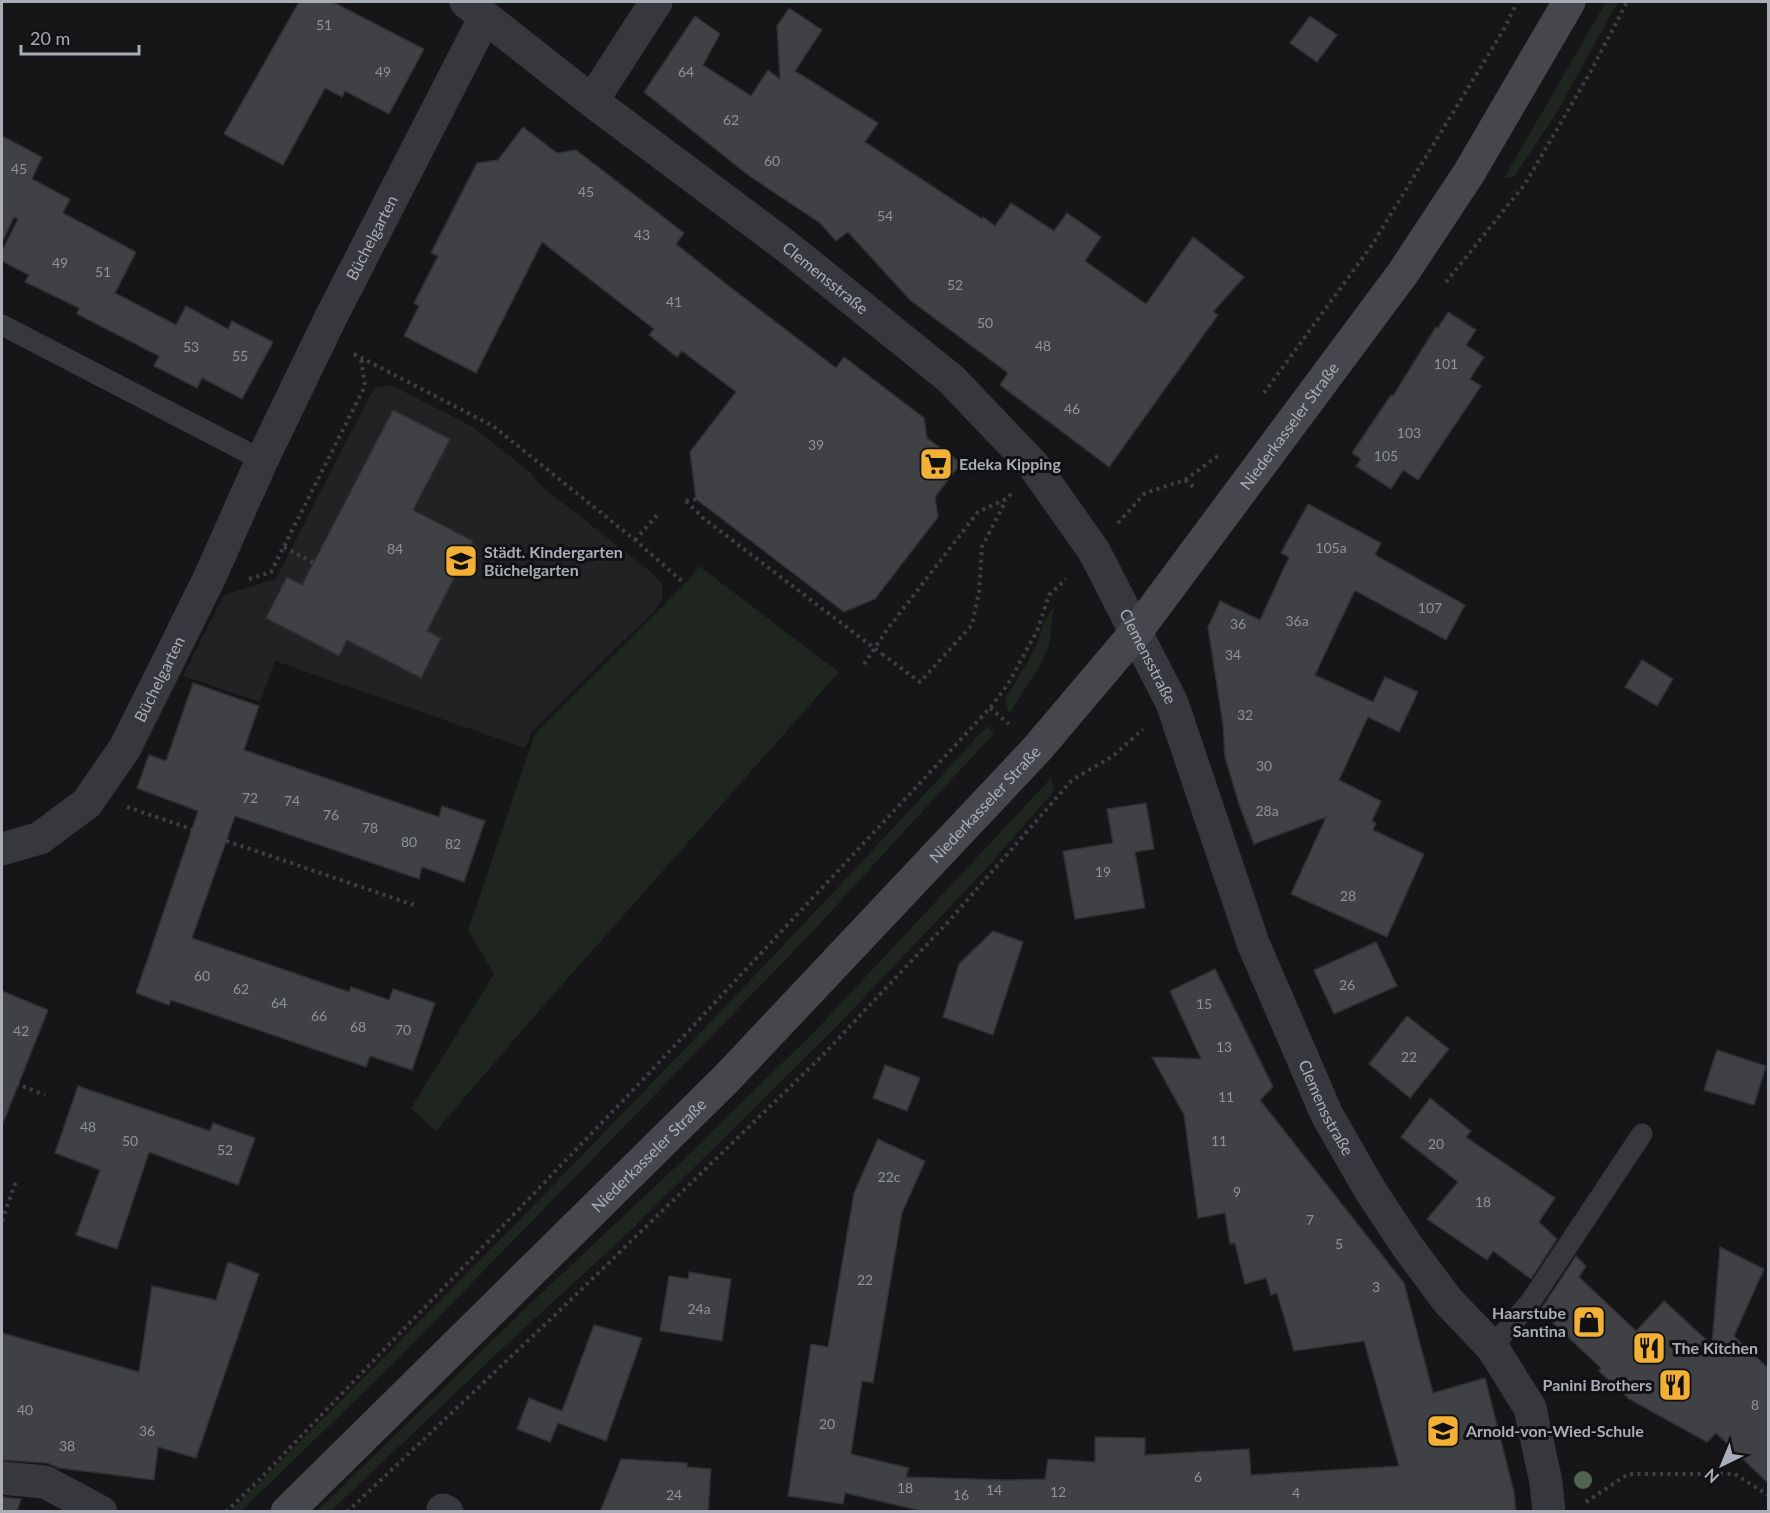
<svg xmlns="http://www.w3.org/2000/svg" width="1770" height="1513" viewBox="0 0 1770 1513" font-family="Lato,sans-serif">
	<rect width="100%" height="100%" fill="#161618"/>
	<!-- built -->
	<polygon fill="#222225" points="391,385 471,426 530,472 540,485 652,573 662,584 663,597 655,610 532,731 525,748 275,661 260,702 183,676 224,595 276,579 368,399 376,388"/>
	<!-- green -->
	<g fill="#1e261f">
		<polygon points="1606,2 1618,2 1557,112 1514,177 1504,178"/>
		<polygon points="699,566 839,672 545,1004 436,1131 411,1108 494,974 468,930 535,734 685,584"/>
		<polygon points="1054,607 1049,645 1040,666 1009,714 1005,698 1030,658 1039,639 1044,621"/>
		<path d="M 987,726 L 994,733 L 814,930 L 679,1070 L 395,1362 L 241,1511 L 231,1511 C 488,1254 742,995 987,726 Z"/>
		<polygon points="1051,778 1054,791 984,871 838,1025 628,1233 508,1343 331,1511 317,1511 531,1303 682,1161 816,1030"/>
	</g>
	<!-- building -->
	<g fill="#404145" stroke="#303034" stroke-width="1.5">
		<polygon points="299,2 333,2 424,49 389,114 345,91 342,97 325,88 283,165 224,134"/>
		<polygon points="789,8 822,30 795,71 878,123 865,142 982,219 983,217 995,226 1011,203 1054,231 1067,213 1101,237 1085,261 1146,304 1193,237 1244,277 1213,312 1218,315 1109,467 1000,385 1008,373 910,300 848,232 836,241 820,223 748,175 644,92 695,16 720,34 703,65 751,96 768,70 780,79 777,26"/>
		<polygon points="1310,16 1337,35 1317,62 1290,43"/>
		<polygon points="523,127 557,153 576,150 684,233 676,244 730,287 836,368 844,357 924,418 927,438 961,463 935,497 938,517 875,599 844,612 696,499 690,452 736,392 682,351 677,357 649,335 654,329 542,242 476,373 404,336 419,306 414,303 438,256 431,253 477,163 498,160"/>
		<polygon points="2,136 42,157 32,179 70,199 63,213 136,252 115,293 176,325 186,306 228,329 232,321 273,342 242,399 202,378 197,388 154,366 159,356 77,314 79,308 25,282 29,275 2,261 2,251 18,219 14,217 2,243"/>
		<polygon points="1448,312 1476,330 1466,345 1484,357 1470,379 1481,386 1418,480 1403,470 1391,489 1356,466 1361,459 1352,453 1391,395 1393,396 1436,327 1438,328"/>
		<polygon points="393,410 450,439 413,510 473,541 427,631 441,638 421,678 347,640 339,656 266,618 287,577 302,585"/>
		<polygon points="1308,504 1381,543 1375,555 1465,605 1446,640 1356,591 1354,592 1315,675 1373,702 1385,677 1418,692 1399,732 1368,717 1339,780 1381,801 1372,821 1376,823 1373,830 1424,854 1387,937 1291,894 1326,817 1254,844 1239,804 1225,757 1223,725 1208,627 1220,601 1260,620 1289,557 1281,553"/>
		<polygon points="1642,660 1673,679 1657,706 1625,687"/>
		<polygon points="193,683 259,706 244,750 439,817 442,806 485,821 464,882 422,867 419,879 235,816 192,938 349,992 351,987 389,1000 393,989 435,1003 412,1070 370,1056 366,1067 171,1000 169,1005 136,993 198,811 137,788 149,755 166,761"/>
		<polygon points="1146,803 1154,849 1135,852 1145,908 1075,919 1063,851 1113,843 1107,809"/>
		<polygon points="993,931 1023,942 993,1035 943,1017 959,964"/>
		<polygon points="1376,942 1397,986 1334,1014 1314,970"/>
		<polygon points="1215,969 1273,1087 1260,1100 1404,1283 1433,1393 1485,1378 1514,1492 1516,1512 926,1512 845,1493 843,1504 788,1496 811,1344 828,1347 854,1193 878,1139 925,1161 902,1213 873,1383 862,1381 851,1454 909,1468 906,1477 1008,1480 1045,1479 1048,1459 1095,1462 1095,1437 1145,1438 1145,1455 1249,1449 1251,1475 1399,1466 1364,1341 1294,1351 1277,1293 1271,1295 1266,1278 1245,1284 1235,1243 1230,1244 1225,1213 1198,1218 1184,1115 1152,1057 1201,1059 1170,991"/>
		<polygon points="2,991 48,1010 3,1123 2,1123"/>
		<polygon points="1407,1016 1449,1049 1410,1098 1369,1064"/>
		<polygon points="1717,1050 1766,1066 1754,1105 1704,1090"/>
		<polygon points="885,1065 920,1078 907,1111 873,1098"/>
		<polygon points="78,1086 210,1131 213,1123 255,1138 238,1185 149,1152 117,1249 76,1235 100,1170 55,1153"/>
		<polygon points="1430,1098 1471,1131 1466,1137 1555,1198 1539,1222 1557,1239 1531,1279 1493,1251 1487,1260 1427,1219 1458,1182 1401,1137"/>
		<polygon points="1720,1247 1764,1269 1734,1336 1768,1368 1768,1483 1716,1433 1707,1442 1629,1399 1599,1371 1601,1368 1553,1323 1554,1322 1541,1309 1576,1256 1586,1266 1579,1277 1636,1331 1664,1301 1712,1345"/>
		<polygon points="228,1262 259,1274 196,1458 158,1447 154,1480 59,1468 47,1463 2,1460 2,1333 139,1372 152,1286 216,1300"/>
		<polygon points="689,1272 731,1279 722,1341 660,1331 669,1276 688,1279"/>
		<polygon points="594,1325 642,1338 606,1441 558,1423 550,1442 517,1429 529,1398 562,1411"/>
		<polygon points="621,1459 687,1463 687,1467 711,1469 708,1512 600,1512"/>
		<polygon points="2,1497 21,1499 17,1512 2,1512"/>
	</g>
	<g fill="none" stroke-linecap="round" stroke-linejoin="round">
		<!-- path -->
		<g stroke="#3d3f44" stroke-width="4" stroke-dasharray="3 4.5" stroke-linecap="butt">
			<polyline points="1446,282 1525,184 1591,71 1627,2"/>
			<polyline points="354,354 493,426 635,540 685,584"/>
			<polyline points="1264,393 1372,245 1504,29 1517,2"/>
			<polyline points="1185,480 1196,489"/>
			<polyline points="686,501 812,479"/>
			<polyline points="1118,523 1145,493 1185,480 1219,455"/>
			<polyline points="635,540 659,513"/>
			<polyline points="284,547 338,576"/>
			<polyline points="249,579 271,572 365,386 361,358"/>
			<polyline points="882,654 920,682 972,625 979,592 982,547 1006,500"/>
			<polyline points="864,664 889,627 978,512 1006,499 1011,494"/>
			<polyline points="990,708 1009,724"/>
			<polyline points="127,807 414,905"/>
			<polyline points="2,1078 45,1095"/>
			<polyline points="2,1221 16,1181"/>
			<polyline points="1586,1502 1628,1474 1735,1474 1768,1495"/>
			<polyline points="226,1512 260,1479 637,1086 990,708 1008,684 1038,629 1049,595 1066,579"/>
			<polyline points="347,1512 556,1314 823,1055 949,921 1072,780 1113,756 1143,729"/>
		</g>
		<!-- lane -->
		<g stroke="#37383d" stroke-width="21">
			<polyline points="2,325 262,460"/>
			<polyline points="1492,1347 1531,1301 1642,1134"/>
		</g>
		<!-- street -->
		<g stroke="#37383d" stroke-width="33">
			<path id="s1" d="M 466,2 L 592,101 L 786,246 L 951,379 L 1034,466 L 1094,551 L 1172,703 L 1253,943 L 1327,1115 L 1370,1190 L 1407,1246 L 1448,1301 L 1492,1347 L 1530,1408 L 1546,1482 L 1549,1512"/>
			<polyline points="592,101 656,2"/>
			<path id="s2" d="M 2,849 L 40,838 L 87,803 L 125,748 L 209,579 L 262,460 L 331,317 L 485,17"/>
			<polyline points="2,1478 45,1482 101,1512"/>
			<polyline points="443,1510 447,1512"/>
		</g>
		<!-- secondary -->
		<path stroke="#45474d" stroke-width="33" id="s3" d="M 287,1512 L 726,1079 L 1037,749 L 1136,632 L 1403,273 L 1469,173 L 1569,2"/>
		<!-- path-bridge -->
		<polyline stroke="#3d3f44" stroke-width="4" stroke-dasharray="3 4.5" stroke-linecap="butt" points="686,501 703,518 882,654"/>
	</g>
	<!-- trees -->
	<circle fill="#506452" cx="1583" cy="1480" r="9"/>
	<!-- icons -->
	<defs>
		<g id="supermarket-square" transform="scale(1.725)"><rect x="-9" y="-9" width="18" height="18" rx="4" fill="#f2b134" stroke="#111113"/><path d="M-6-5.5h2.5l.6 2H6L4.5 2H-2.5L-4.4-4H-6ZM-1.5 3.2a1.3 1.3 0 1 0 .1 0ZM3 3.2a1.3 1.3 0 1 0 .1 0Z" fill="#111"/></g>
		<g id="school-square" transform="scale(1.725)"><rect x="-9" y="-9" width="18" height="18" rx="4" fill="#f2b134" stroke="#111113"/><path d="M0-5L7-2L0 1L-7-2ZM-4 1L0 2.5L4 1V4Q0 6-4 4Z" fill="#111"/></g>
		<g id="shop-square" transform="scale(1.725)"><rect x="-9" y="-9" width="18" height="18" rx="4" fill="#f2b134" stroke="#111113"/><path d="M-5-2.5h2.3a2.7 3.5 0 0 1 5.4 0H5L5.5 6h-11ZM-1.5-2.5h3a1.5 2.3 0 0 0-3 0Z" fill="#111"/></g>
		<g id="restaurant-square" transform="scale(1.725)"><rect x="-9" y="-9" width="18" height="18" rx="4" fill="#f2b134" stroke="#111113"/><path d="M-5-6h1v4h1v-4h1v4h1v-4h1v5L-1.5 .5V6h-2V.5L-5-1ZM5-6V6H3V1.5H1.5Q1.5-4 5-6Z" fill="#111"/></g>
	</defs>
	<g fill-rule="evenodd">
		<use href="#supermarket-square" x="936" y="464"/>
		<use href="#school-square" x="461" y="561"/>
		<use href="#shop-square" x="1589" y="1322"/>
		<use href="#restaurant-square" x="1649" y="1348"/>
		<use href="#restaurant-square" x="1675" y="1385"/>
		<use href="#school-square" x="1443" y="1431"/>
	</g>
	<g text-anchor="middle" stroke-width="6" stroke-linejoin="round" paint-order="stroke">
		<!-- number labels -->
		<g font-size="14" fill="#8e929b">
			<text x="324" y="30">51</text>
			<text x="383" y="77">49</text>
			<text x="686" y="77">64</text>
			<text x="731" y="125">62</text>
			<text x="772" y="166">60</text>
			<text x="19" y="174">45</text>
			<text x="586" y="197">45</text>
			<text x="885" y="221">54</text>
			<text x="642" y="240">43</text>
			<text x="60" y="268">49</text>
			<text x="103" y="277">51</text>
			<text x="955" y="290">52</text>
			<text x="674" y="307">41</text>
			<text x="985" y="328">50</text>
			<text x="1043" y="351">48</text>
			<text x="191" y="352">53</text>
			<text x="240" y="361">55</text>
			<text x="1446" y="369">101</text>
			<text x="1072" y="414">46</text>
			<text x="1409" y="438">103</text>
			<text x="816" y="450">39</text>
			<text x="1386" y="461">105</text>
			<text x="1331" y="553">105a</text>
			<text x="395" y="554">84</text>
			<text x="1430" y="613">107</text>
			<text x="1297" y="626">36a</text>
			<text x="1238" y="629">36</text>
			<text x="1233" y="660">34</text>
			<text x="1245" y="720">32</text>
			<text x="1264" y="771">30</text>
			<text x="250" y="803">72</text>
			<text x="292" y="806">74</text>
			<text x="1267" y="816">28a</text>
			<text x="331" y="820">76</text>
			<text x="370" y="833">78</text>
			<text x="409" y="847">80</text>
			<text x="453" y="849">82</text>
			<text x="1103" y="877">19</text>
			<text x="1348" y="901">28</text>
			<text x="202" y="981">60</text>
			<text x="1347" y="990">26</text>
			<text x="241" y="994">62</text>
			<text x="279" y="1008">64</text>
			<text x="1204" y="1009">15</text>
			<text x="319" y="1021">66</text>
			<text x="358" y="1032">68</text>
			<text x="403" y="1035">70</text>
			<text x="21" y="1036">42</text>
			<text x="1224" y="1052">13</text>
			<text x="1409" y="1062">22</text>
			<text x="1226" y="1102">11</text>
			<text x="88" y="1132">48</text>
			<text x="130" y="1146">50</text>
			<text x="1219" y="1146">11</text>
			<text x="1436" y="1149">20</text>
			<text x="225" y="1155">52</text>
			<text x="889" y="1182">22c</text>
			<text x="1237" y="1197">9</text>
			<text x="1483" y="1207">18</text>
			<text x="1310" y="1225">7</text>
			<text x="1339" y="1249">5</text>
			<text x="865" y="1285">22</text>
			<text x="1376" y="1292">3</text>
			<text x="699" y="1314">24a</text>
			<text x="1755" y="1410">8</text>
			<text x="25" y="1415">40</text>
			<text x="827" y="1429">20</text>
			<text x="147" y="1436">36</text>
			<text x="67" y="1451">38</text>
			<text x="1198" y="1482">6</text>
			<text x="905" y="1493">18</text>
			<text x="994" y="1495">14</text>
			<text x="1058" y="1497">12</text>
			<text x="1296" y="1498">4</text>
			<text x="674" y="1500">24</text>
			<text x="961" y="1500">16</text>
		</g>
		<!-- street labels -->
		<g font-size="16" fill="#a8adb8" stroke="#111113">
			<text dy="6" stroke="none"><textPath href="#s2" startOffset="732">Büchelgarten</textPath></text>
			<text dy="6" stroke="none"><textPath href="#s1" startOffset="453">Clemensstraße</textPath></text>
			<text dy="6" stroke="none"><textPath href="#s3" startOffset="1480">Niederkasseler Straße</textPath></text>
			<text dy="6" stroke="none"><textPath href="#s1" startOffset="957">Clemensstraße</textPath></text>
			<text dy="6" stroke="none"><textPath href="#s2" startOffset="242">Büchelgarten</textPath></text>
			<text dy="6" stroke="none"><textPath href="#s3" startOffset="994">Niederkasseler Straße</textPath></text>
			<text dy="6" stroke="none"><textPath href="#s1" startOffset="1443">Clemensstraße</textPath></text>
			<text dy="6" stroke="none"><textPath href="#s3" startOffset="508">Niederkasseler Straße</textPath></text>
		</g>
		<!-- poi labels -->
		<g font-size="16" font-weight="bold" fill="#a8adb8" stroke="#111113" text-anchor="start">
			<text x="959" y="470">Edeka Kipping</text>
			<text x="484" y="558">Städt. Kindergarten<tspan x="484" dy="18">Büchelgarten</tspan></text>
			<text x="1566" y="1319" text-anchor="end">Haarstube<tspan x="1566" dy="18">Santina</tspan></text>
			<text x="1672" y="1354">The Kitchen</text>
			<text x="1652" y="1391" text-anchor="end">Panini Brothers</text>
			<text x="1466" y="1437">Arnold-von-Wied-Schule</text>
		</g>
	</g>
	<!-- border -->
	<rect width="1770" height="1513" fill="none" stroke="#a8adb8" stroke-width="6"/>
	<!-- north arrow -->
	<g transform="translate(1722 1465) rotate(223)" stroke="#111113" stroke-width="4.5" paint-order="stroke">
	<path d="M0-4.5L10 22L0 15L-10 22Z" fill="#a8adb8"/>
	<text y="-9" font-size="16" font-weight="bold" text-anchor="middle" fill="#a8adb8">N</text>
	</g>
	<!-- scale -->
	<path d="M21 45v9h118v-9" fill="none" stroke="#a8adb8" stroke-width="3"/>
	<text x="30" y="45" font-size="18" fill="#a8adb8" stroke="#111113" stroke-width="4.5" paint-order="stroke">20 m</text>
</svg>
